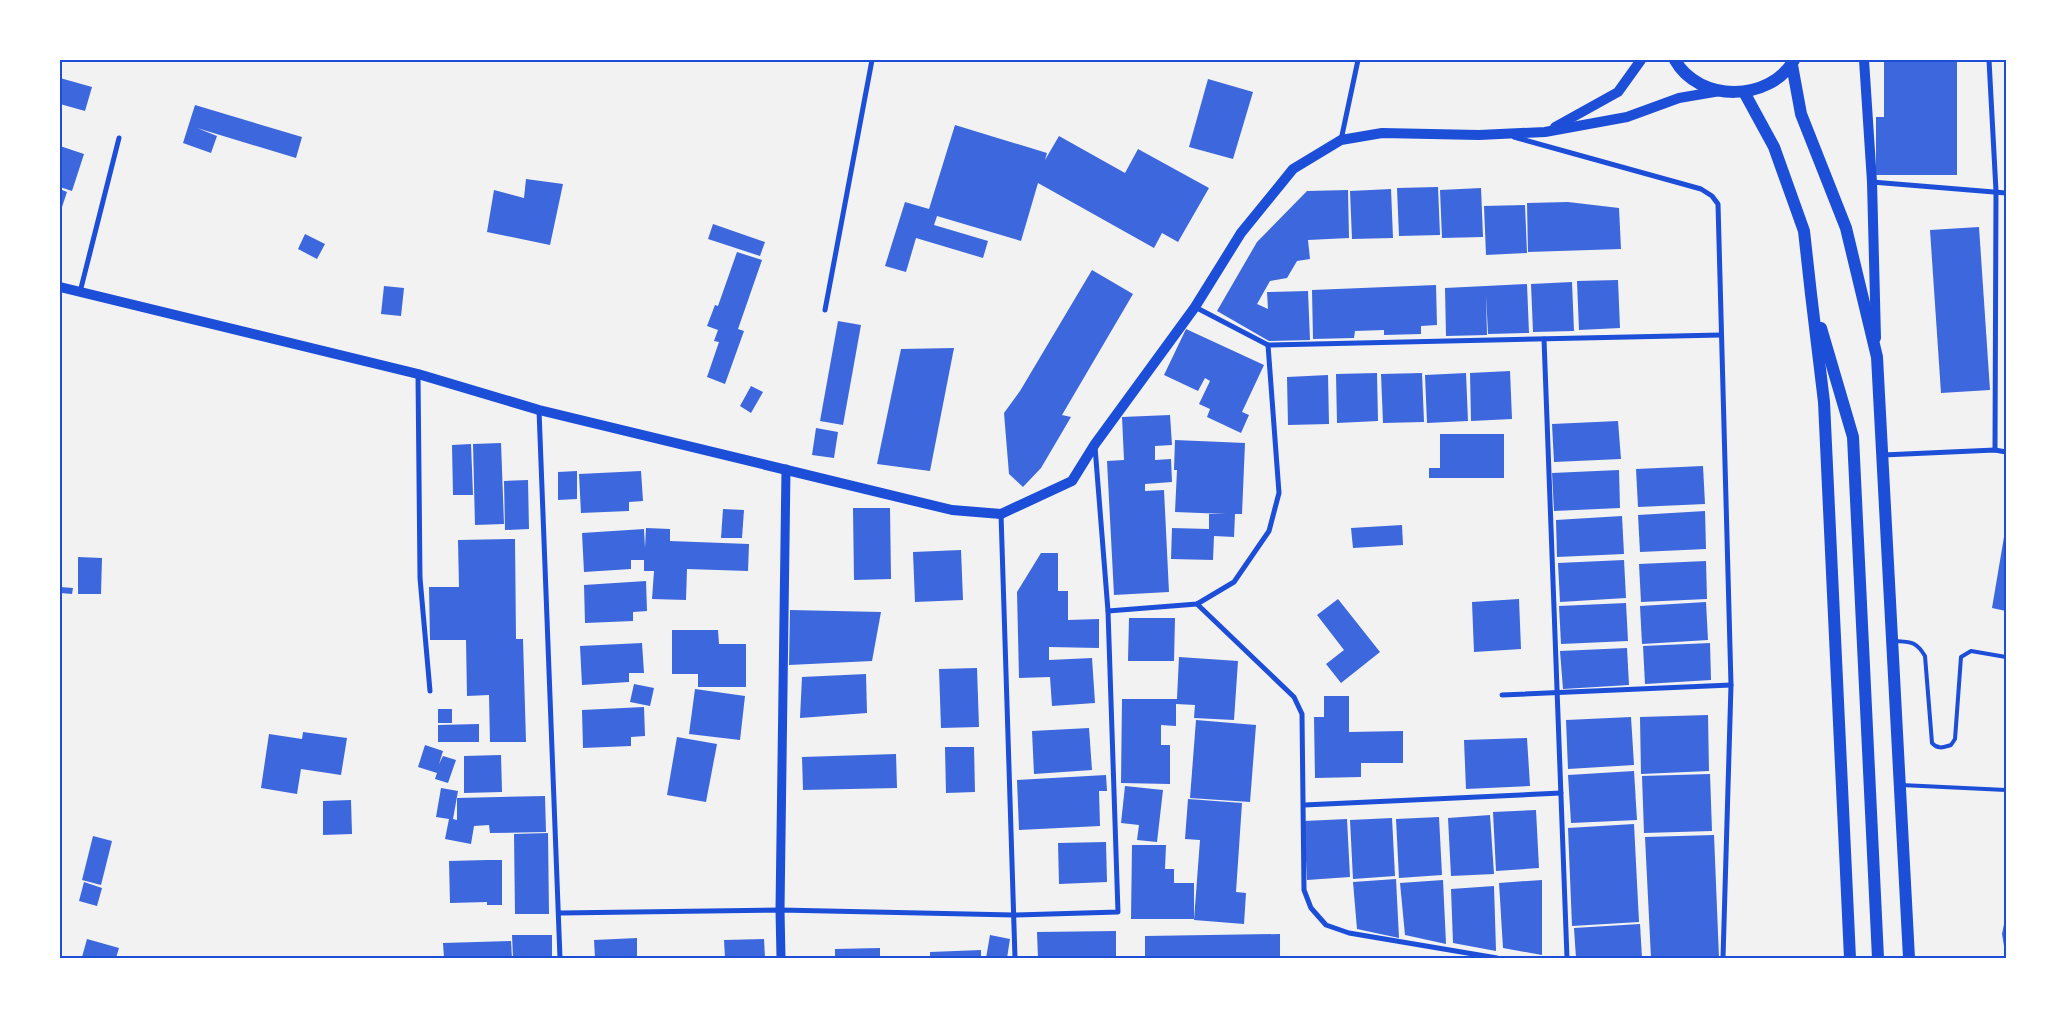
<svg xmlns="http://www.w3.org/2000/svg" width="2066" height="1018" viewBox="0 0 2066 1018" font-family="'Noto Serif',serif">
	<rect width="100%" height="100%" fill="#f2f2f2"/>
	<!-- building -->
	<g fill="#3d67dc">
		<polygon points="1884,60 1957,60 1957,175 1876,175 1876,117 1884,117"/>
		<polygon points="60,78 92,87 85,111 60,104"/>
		<polygon points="1208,79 1253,92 1233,159 1189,147"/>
		<polygon points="195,105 302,137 296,158 197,128 217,136 211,153 183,143"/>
		<polygon points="955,125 1047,153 1045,160 1059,136 1125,173 1138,149 1209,188 1178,242 1162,233 1154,248 1038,183 1021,241 937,216 934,225 988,241 983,258 916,238 906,272 885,266 905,202 929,209"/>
		<polygon points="60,146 84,154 72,191 60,187"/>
		<polygon points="526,179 563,184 550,245 487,232 494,190 524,198"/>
		<polygon points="1438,187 1440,235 1399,236 1397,188"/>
		<polygon points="1481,188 1483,237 1442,238 1440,190"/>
		<polygon points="60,189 67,192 62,207 60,206"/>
		<polygon points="1391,189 1393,238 1352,239 1350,191"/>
		<polygon points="1348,190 1349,238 1308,240 1310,259 1297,261 1287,278 1270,281 1257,304 1268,309 1267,292 1308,291 1310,340 1269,341 1217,311 1257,242 1307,191"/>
		<polygon points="1568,202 1619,208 1621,249 1528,252 1527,203"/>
		<polygon points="1525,205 1527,253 1486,255 1484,206"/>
		<polygon points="713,224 765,242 760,256 708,239"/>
		<polygon points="1979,227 1990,390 1941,393 1930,230"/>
		<polygon points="305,234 325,244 317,259 298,249"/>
		<polygon points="737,252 762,260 738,329 744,331 725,384 707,377 719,342 714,341 718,330 707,326 715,305 718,306"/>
		<polygon points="1092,270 1133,294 1062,415 1071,417 1041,468 1023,487 1009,474 1004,413 1020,391"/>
		<polygon points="1618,280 1620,328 1579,330 1577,281"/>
		<polygon points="1572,282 1574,331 1533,332 1531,284"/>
		<polygon points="1527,284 1529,333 1488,334 1486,295 1487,335 1446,336 1445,288"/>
		<polygon points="1436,285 1437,325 1421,326 1421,334 1384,335 1384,330 1355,331 1354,338 1313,339 1312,290"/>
		<polygon points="384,286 404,288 401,316 381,314"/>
		<polygon points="838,321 861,325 843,425 820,421"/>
		<polygon points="1186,329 1264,365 1242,412 1249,415 1241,433 1207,417 1210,409 1199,404 1210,381 1205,378 1198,391 1164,375"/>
		<polygon points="954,348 930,471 877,464 901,349"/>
		<polygon points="1510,371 1512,419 1471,421 1470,373"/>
		<polygon points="1377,373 1378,421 1337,423 1336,374"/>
		<polygon points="1422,373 1424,422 1383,423 1381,374"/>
		<polygon points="1466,373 1468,421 1427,423 1425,375"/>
		<polygon points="1328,375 1329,424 1288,425 1287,377"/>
		<polygon points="751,386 763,392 751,413 740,406"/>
		<polygon points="1170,415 1172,445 1155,446 1155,460 1171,459 1172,482 1145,484 1145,491 1164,490 1169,592 1114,595 1107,461 1124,460 1122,417"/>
		<polygon points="1618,421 1621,459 1554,462 1552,424"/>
		<polygon points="816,428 838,432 834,458 812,455"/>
		<polygon points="1440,434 1504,434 1504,478 1429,478 1429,468 1440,468"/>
		<polygon points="1175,440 1245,443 1242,514 1235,514 1234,537 1214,536 1213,560 1171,559 1172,528 1209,529 1209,514 1226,514 1175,512 1177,470 1174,470"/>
		<polygon points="501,443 504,524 475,525 473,444"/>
		<polygon points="471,444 473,495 453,495 452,445"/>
		<polygon points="1703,466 1705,504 1638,507 1636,469"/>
		<polygon points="1619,470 1620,508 1554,511 1552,473"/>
		<polygon points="577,471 577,499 558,500 558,472"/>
		<polygon points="641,471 643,501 629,502 629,511 581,513 579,474"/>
		<polygon points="528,480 529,529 505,530 504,481"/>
		<polygon points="853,508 890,508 891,579 854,580"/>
		<polygon points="723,509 744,510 742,538 721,538"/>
		<polygon points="1705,511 1706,549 1640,552 1638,515"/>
		<polygon points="1622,516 1624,554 1557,557 1556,520"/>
		<polygon points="1402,525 1403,545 1353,548 1351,528"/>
		<polygon points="646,528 670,529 670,541 749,544 748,571 687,569 686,600 652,599 654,571 644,571 644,560 631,560 631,569 584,572 582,533 644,529 645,548"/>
		<polygon points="2005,531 2006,532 2006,611 1992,608"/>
		<polygon points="515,539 516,639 523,639 526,742 490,742 489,695 467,696 466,640 430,640 429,587 459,587 458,540"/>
		<polygon points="961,550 963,600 915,602 913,552"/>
		<polygon points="1041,553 1058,553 1058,591 1068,591 1068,620 1099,619 1099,648 1049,647 1049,660 1092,658 1095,703 1052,706 1050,677 1019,678 1017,592"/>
		<polygon points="78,557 102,558 101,594 78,594"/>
		<polygon points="1624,560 1626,598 1560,602 1558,563"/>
		<polygon points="1706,561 1707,599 1641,602 1639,564"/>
		<polygon points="646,581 647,611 633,612 633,621 585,623 584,585"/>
		<polygon points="60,587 73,588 72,594 60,593"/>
		<polygon points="1338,599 1380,652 1341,683 1326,664 1344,650 1317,615"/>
		<polygon points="1519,599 1521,649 1474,652 1472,602"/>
		<polygon points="1706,602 1708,640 1642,644 1640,606"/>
		<polygon points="1626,603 1628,641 1561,644 1559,606"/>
		<polygon points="790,610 881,612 872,661 789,665"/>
		<polygon points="1129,618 1175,618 1174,661 1128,661"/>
		<polygon points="672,630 718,630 719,644 746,644 746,687 698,687 698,674 672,674"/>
		<polygon points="642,643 644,673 629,673 629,682 582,685 580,646"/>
		<polygon points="1710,643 1711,680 1645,684 1643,646"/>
		<polygon points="1627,648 1629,685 1563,689 1560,651"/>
		<polygon points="1179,657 1238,661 1234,720 1194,718 1195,705 1176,704 1176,726 1161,725 1161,745 1170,745 1170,784 1121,783 1122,699 1177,699"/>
		<polygon points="977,668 979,727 941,728 939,669"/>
		<polygon points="866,674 867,713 800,718 802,677"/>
		<polygon points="634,684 654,688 650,706 630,702"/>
		<polygon points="695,689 745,696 740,740 689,734"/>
		<polygon points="1324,696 1349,696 1349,732 1403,731 1403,763 1361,763 1361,777 1315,778 1314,717 1324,717"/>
		<polygon points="644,707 645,736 631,737 631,746 583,748 582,710"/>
		<rect x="438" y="709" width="14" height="14"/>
		<polygon points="1708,715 1709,771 1641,774 1640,717"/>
		<polygon points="1631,717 1634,765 1568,769 1566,720"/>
		<polygon points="1196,720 1256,725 1250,802 1190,798"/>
		<polygon points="479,724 479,742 438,742 438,725"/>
		<polygon points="1089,728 1092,770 1034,774 1032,731"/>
		<polygon points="303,732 347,738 341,775 301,769 297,794 261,788 269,734 302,739"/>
		<polygon points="677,737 717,744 706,802 667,795"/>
		<polygon points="1527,738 1530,786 1466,789 1464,740"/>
		<polygon points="425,745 443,751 439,764 443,756 456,760 448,783 435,779 437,773 418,767"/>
		<polygon points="945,747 974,747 975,792 946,793"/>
		<polygon points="896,754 897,788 803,790 802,757"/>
		<polygon points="501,755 502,792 464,793 464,756"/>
		<polygon points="1634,771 1637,820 1571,823 1568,775"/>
		<polygon points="1710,774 1712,831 1644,833 1642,776"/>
		<polygon points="1106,775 1107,791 1099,791 1100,826 1019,830 1017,780"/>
		<polygon points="1125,786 1163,790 1157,842 1137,840 1139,825 1121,823"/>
		<polygon points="441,788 458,791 453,819 457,820 457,798 545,796 546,832 490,833 489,825 474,826 471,844 445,839 449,819 436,817"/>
		<polygon points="1188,799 1242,803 1236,892 1246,893 1244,924 1194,920 1200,840 1185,839"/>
		<polygon points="351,800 352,834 323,835 323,801"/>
		<polygon points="1536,810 1539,868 1496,871 1493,812"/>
		<polygon points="1490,815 1494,874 1451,876 1448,818"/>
		<polygon points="1439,817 1442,875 1399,878 1396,819"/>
		<polygon points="1392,818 1395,876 1353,879 1350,820"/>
		<polygon points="1347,819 1350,877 1307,880 1304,821"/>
		<polygon points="1634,824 1639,922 1572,926 1568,828"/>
		<polygon points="548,833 549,914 515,914 514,834"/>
		<polygon points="1714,835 1719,958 1651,958 1645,837"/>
		<polygon points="93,836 112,841 101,885 82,880"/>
		<polygon points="1106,842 1107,882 1059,884 1058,843"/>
		<polygon points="1132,845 1166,845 1165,869 1174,869 1174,883 1194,883 1194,919 1131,919"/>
		<polygon points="487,860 502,860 502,905 487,905 487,902 450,903 449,861"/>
		<polygon points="1396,879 1399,938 1357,929 1353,882"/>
		<polygon points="1443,880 1446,944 1405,935 1400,883"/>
		<polygon points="1542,880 1542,955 1503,948 1499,883"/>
		<polygon points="84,882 102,888 97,906 79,901"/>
		<polygon points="1494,886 1496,951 1453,943 1451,889"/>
		<polygon points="2006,914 2006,952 2005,952 2002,934"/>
		<polygon points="1640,924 1642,958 1576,958 1574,928"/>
		<polygon points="1116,931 1116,958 1038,958 1037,932"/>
		<polygon points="1280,934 1280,958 1145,958 1145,936"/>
		<polygon points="512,935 552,935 552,958 513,958"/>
		<polygon points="990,935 1010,939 1007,958 986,958"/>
		<polygon points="637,938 637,958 595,958 594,940"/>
		<polygon points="87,939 119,948 116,958 82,957"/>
		<polygon points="764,939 765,958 725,958 724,940"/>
		<polygon points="511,941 512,958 444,958 443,943"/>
		<polygon points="880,948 880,958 835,958 835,949"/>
		<polygon points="981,950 981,958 930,958 930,952"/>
	</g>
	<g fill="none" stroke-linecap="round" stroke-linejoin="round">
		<!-- service -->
		<g stroke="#1d4ed8" stroke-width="4">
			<path d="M 1895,641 C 1911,642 1916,641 1925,656 L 1932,743 C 1938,750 1944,747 1951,745 L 1955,739 L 1961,657 L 1971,651 L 2006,657"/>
			<polyline points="1901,785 2006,790"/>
		</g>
		<!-- minor -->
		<g stroke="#1d4ed8" stroke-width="5">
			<polyline points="1989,60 1996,191 1995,450"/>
			<polyline points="1514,137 1701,189 1712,196 1718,204 1731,685 1723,958"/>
			<polyline points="1341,140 1358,60"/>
			<polyline points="1872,182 2006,193"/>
			<polyline points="80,292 119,138"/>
			<polyline points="1195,307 1268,345 1721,335"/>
			<polyline points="825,310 872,60"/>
			<polyline points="1544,339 1567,958"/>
			<polyline points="418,374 420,578 430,691"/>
			<polyline points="539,410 560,958"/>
			<polyline points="1883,455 1995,450 2006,452"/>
			<polyline points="1001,514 1015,958"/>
			<polyline points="1197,604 1294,697 1302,714 1304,890 1311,908 1326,925 1349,933 1497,958"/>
			<polyline points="1108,611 1197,604 1234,582 1269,531 1279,493 1268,345"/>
			<polyline points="1502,695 1731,685"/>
			<polyline points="1304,805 1561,793"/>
			<polyline points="560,913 780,910 1014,915 1118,912 1108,611 1095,447"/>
		</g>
		<!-- tertiary -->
		<polyline stroke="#1d4ed8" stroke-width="9" points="781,958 780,910 786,469"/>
		<!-- secondary -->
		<g stroke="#1d4ed8" stroke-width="10">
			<polyline points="1864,60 1872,182 1876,338"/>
			<polyline points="1555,127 1618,92 1641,60"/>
			<polyline points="60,287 418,374 539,410 952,510 1001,514 1072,481 1095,444 1195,307 1241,233 1293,169 1341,140 1382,133 1479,135 1545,132 1627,117 1679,98 1720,91"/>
		</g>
		<!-- primary -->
		<g stroke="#1d4ed8" stroke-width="12">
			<path d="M 1675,60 C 1699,103 1770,102 1794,60"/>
			<polyline points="1792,65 1801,114 1846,228 1877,357 1909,958"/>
			<polyline points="1744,92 1774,147 1804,231 1811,294 1824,402 1850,958"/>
			<polyline points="1821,328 1853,437 1878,958"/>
		</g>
	</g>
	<!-- border -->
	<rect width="2066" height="1018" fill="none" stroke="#ffffff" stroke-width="122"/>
	<rect x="61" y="61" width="1944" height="896" fill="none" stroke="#1d4ed8" stroke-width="2"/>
</svg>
